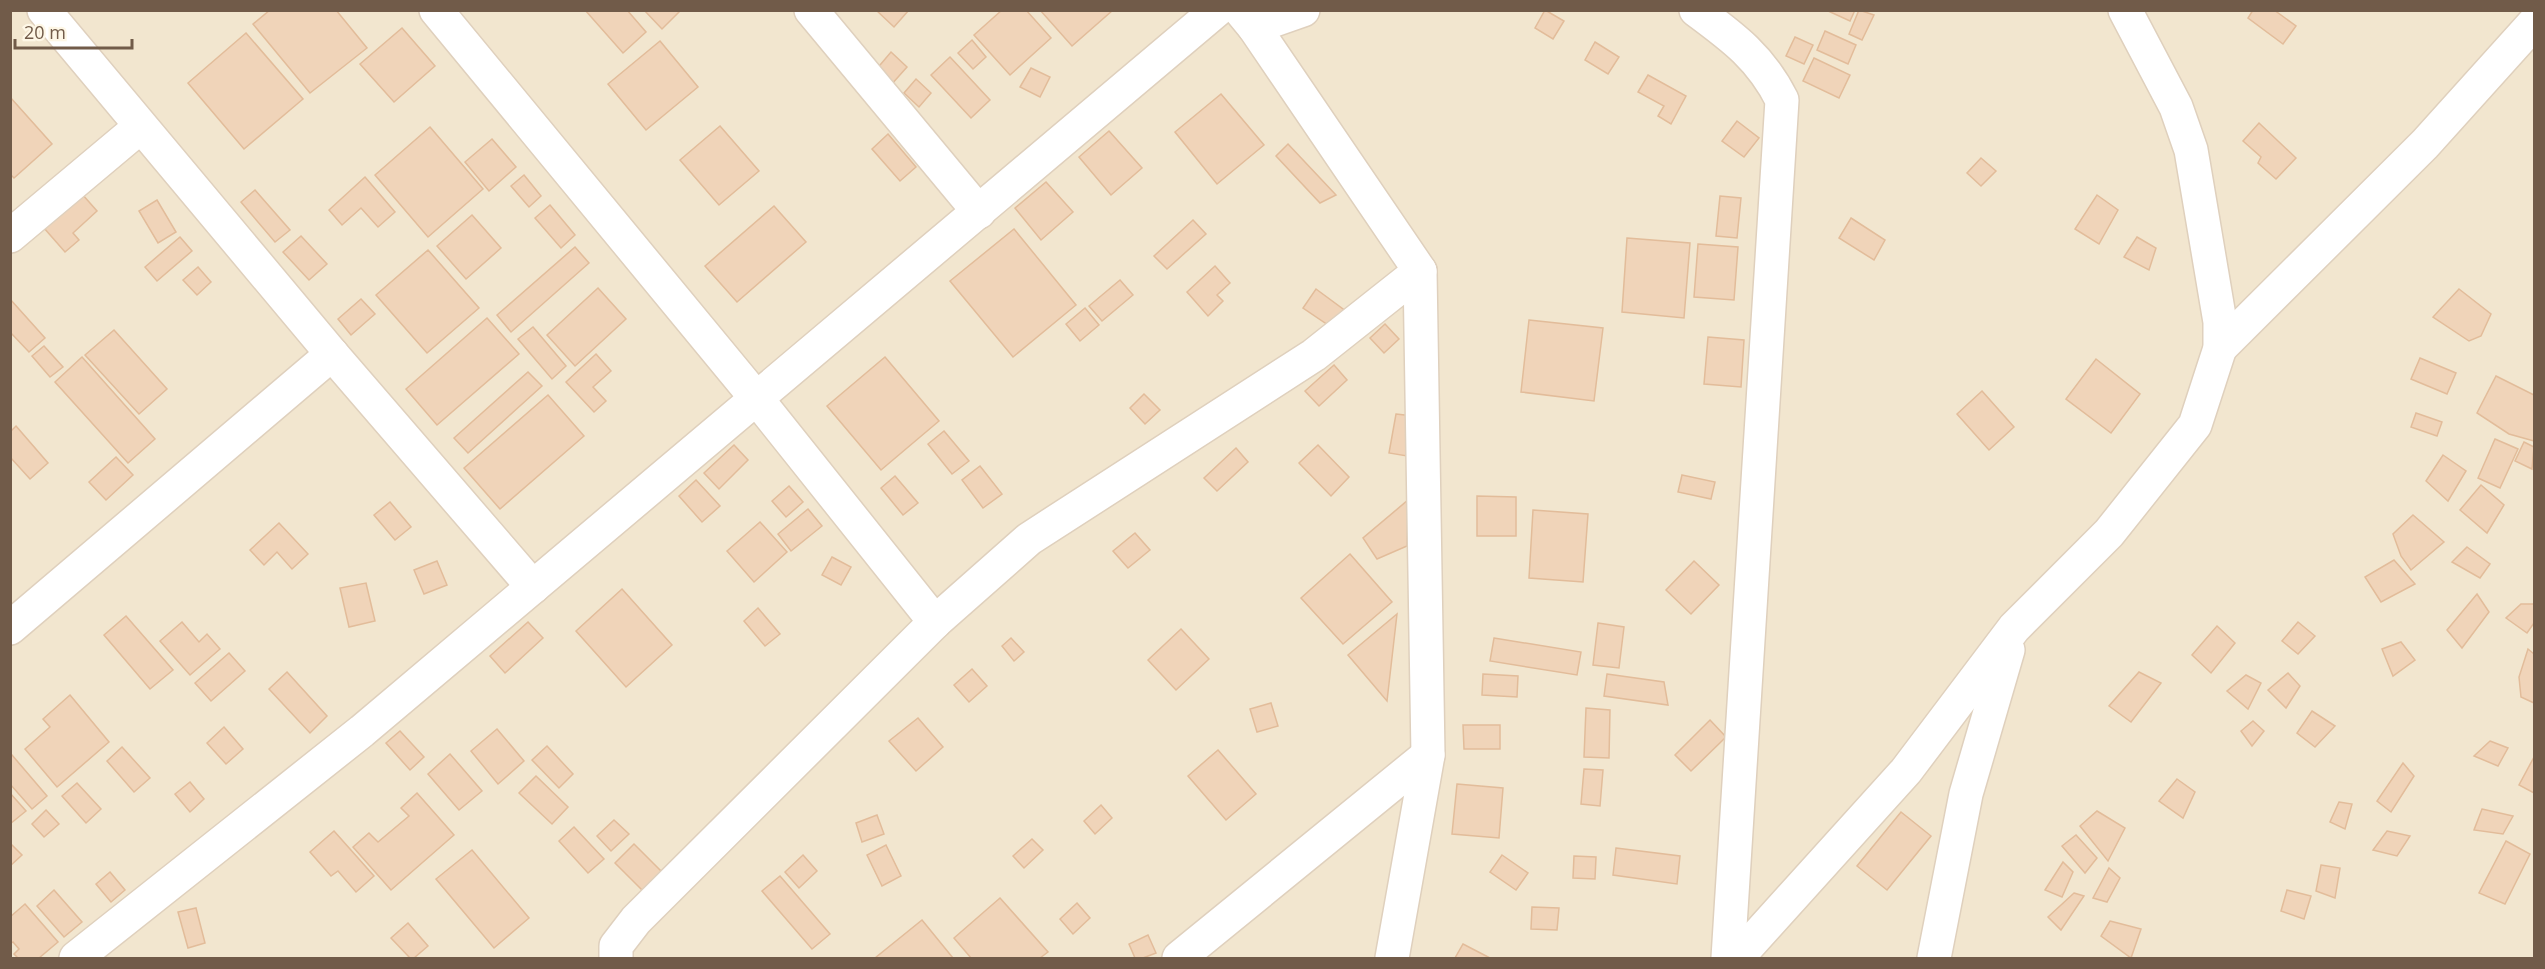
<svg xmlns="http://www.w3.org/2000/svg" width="2545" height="969" viewBox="0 0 2545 969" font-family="'Open Sans',sans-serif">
	<rect width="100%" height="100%" fill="#fbf3e1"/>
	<!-- residential -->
	<polygon fill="#f2e6cf" points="10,11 2534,11 2534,958 11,958"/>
	<!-- building -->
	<g fill="#f0d4b9" stroke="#e2bc9a" stroke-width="1.5">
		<polygon points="270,10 336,10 367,48 310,93 253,24"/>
		<polygon points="585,10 627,10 646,32 623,53"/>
		<polygon points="644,10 681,10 662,29"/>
		<polygon points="876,10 909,10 894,27"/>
		<polygon points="1002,10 1026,10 1051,38 1010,75 974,35"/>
		<polygon points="1040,10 1113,10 1072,46"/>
		<polygon points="1545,10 1564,21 1553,39 1535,28"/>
		<polygon points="1826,10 1855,10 1850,21"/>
		<polygon points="1859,10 1874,15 1862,40 1849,34"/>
		<polygon points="2253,10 2274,10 2296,26 2283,44 2248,18"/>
		<polygon points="402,28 435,66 394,102 360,64"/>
		<polygon points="1825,31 1856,45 1848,64 1817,50"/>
		<polygon points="246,33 303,99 244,149 188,83"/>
		<polygon points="1795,37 1813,45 1804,64 1786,56"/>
		<polygon points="972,40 986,57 973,69 958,53"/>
		<polygon points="660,41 698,87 646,130 608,84"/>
		<polygon points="1595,42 1619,57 1608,74 1585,60"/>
		<polygon points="891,52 907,67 891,85 875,71"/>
		<polygon points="950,57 990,100 971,118 931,75"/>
		<polygon points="1814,58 1850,75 1839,98 1803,81"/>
		<polygon points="1031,68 1050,77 1040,97 1020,87"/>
		<polygon points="1648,75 1686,96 1671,124 1658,116 1664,106 1638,92"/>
		<polygon points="916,79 931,93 919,107 904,93"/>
		<polygon points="1221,94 1264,145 1217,184 1175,132"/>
		<polygon points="10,97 52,144 14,178 10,174"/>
		<polygon points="1737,121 1759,138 1744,157 1722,141"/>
		<polygon points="2259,123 2296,158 2276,179 2258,163 2261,157 2243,141"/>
		<polygon points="720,126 759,171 719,205 680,160"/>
		<polygon points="430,127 483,189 428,237 375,175"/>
		<polygon points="1109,131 1142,168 1111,195 1079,157"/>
		<polygon points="888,134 916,167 900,181 872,149"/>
		<polygon points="492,139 516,167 489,191 465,162"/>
		<polygon points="1288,144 1336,195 1320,203 1276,156"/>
		<polygon points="1981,158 1996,171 1981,186 1967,173"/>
		<polygon points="524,175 541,196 529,207 511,186"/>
		<polygon points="365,177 395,212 378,227 361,208 342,225 329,210"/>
		<polygon points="1046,182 1073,212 1041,240 1015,208"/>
		<polygon points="255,190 290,230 275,242 241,202"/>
		<polygon points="82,194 97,211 73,233 79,240 65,252 44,228"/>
		<polygon points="2097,195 2118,210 2099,244 2075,229"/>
		<polygon points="1720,196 1741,198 1737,238 1716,236"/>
		<polygon points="157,200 176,232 158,243 139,211"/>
		<polygon points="550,205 575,235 561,248 535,218"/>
		<polygon points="774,206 806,242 737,302 705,266"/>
		<polygon points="472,215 501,248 466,279 437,246"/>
		<polygon points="1851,218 1885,240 1874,260 1839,238"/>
		<polygon points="1193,220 1206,234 1167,269 1154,256"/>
		<polygon points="1014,229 1076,305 1013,357 950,281"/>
		<polygon points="301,236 327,264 309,280 283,252"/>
		<polygon points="180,237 192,251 157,281 145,267"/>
		<polygon points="2137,237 2156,248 2149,270 2124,257"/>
		<polygon points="1627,238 1690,243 1684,318 1622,312"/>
		<polygon points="1698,244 1738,247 1734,300 1694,297"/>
		<polygon points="575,247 589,263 511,332 497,315"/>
		<polygon points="428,250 479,308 427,353 376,295"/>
		<polygon points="1215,266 1230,283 1217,295 1223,301 1208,316 1187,292"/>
		<polygon points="198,267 211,282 197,295 183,280"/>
		<polygon points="1120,280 1133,295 1102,321 1089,306"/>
		<polygon points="598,288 626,319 575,366 547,335"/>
		<polygon points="1316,289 1347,312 1334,329 1303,308"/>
		<polygon points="2459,289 2491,314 2481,336 2469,341 2433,317"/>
		<polygon points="10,299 45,338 29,352 10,332"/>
		<polygon points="361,299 375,314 351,335 338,319"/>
		<polygon points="1085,308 1099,325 1080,341 1066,324"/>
		<polygon points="487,318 519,354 437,425 406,389"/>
		<polygon points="1529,320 1603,328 1594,401 1521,392"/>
		<polygon points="1385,324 1399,339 1384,353 1370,338"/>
		<polygon points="533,327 566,366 552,379 518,339"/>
		<polygon points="114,330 167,389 139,414 85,355"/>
		<polygon points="1708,337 1744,340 1741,387 1704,384"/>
		<polygon points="44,346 63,367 50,377 32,356"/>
		<polygon points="596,354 611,371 593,387 606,401 594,412 566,382"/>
		<polygon points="82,357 155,439 128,463 55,382"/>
		<polygon points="885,357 939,421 881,470 827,406"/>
		<polygon points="2420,358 2456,373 2447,394 2411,379"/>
		<polygon points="2096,359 2140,394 2111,433 2066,399"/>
		<polygon points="1334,365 1347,380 1319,406 1305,391"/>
		<polygon points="528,372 542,386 468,453 454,438"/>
		<polygon points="2496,376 2534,395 2534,441 2509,434 2477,413"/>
		<polygon points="1982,391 2014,427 1989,450 1957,414"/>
		<polygon points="1144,394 1160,410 1145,424 1130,408"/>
		<polygon points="548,395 584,436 500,509 464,468"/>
		<polygon points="2416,413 2442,422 2437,436 2411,427"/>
		<polygon points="1396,414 1413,416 1407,456 1389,453"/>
		<polygon points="16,426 48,463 30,479 10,457 10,432"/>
		<polygon points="944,431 969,461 952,474 928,444"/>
		<polygon points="2495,439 2518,449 2500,488 2478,478"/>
		<polygon points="2524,442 2534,447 2532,469 2515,461"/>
		<polygon points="734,445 748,460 719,489 704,473"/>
		<polygon points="1318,445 1349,477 1331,496 1299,463"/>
		<polygon points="1236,448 1248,462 1217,491 1204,478"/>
		<polygon points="2443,455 2466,471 2448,501 2426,481"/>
		<polygon points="116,457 133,475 106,500 89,482"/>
		<polygon points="980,466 1002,494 983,508 962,480"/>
		<polygon points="1682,475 1715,482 1711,499 1678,492"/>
		<polygon points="895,476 918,503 903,515 881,488"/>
		<polygon points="696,480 720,506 702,522 679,496"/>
		<polygon points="2481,485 2504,505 2487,533 2460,510"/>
		<polygon points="789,486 803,502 786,517 772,501"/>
		<polygon points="1477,496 1516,497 1516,536 1477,536"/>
		<polygon points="1408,500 1407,546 1377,559 1363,538"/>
		<polygon points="390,502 411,527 395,540 374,515"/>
		<polygon points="808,509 822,526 791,551 778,534"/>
		<polygon points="1533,510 1588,514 1583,582 1529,578"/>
		<polygon points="2413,515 2444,542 2411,570 2401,556 2393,534"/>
		<polygon points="760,522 787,552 754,582 727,551"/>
		<polygon points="279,523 308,554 292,569 277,552 264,565 250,550"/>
		<polygon points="1135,533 1150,550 1128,568 1113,551"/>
		<polygon points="2467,547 2490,564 2480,578 2452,562"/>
		<polygon points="1350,554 1392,602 1343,644 1301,598"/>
		<polygon points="832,557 851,567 841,585 822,575"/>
		<polygon points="2394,560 2415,584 2381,602 2365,577"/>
		<polygon points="437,561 447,585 424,594 414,570"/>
		<polygon points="1694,561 1719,585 1691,614 1666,590"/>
		<polygon points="366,583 375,621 349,627 340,588"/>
		<polygon points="622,589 672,645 626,687 576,631"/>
		<polygon points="2477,594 2489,612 2462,648 2447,630"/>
		<polygon points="2521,604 2534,604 2534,623 2527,633 2506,618"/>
		<polygon points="758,608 780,634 765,646 744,621"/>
		<polygon points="1397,614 1387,701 1348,655"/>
		<polygon points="126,616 173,670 150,689 104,635"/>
		<polygon points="182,622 199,642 207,634 220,649 190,675 160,641"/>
		<polygon points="528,622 543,638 505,673 490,656"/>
		<polygon points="2298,622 2315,636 2298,654 2282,641"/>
		<polygon points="1598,623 1624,627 1619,668 1593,665"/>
		<polygon points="2217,626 2235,643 2211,673 2192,655"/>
		<polygon points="1181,629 1209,659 1176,690 1148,660"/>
		<polygon points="1011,638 1024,652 1014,661 1002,646"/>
		<polygon points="1494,638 1581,652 1577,675 1490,661"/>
		<polygon points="2401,642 2415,660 2393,676 2382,649"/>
		<polygon points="2528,649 2534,654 2534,703 2521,697 2519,677"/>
		<polygon points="229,653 245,671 211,701 195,683"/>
		<polygon points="972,669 987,686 969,702 954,685"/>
		<polygon points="287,672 327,716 310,733 269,689"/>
		<polygon points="2139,672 2161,683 2131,722 2109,706"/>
		<polygon points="2288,673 2300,686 2286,708 2268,690"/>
		<polygon points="1483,674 1518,676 1517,697 1482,695"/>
		<polygon points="1607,674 1664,682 1668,705 1604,696"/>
		<polygon points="2246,675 2261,683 2248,709 2227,691"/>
		<polygon points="70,695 109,742 57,787 25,749 50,727 43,719"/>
		<polygon points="1271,703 1278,726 1257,732 1250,709"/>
		<polygon points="1586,708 1610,710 1609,758 1584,757"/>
		<polygon points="2312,711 2335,726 2315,747 2297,733"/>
		<polygon points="918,718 943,747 916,771 889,741"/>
		<polygon points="1710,720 1726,737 1691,771 1675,755"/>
		<polygon points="2253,721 2264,731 2252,746 2241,731"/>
		<polygon points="1463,725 1500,725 1500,749 1464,749"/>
		<polygon points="224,727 243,749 226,764 207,743"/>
		<polygon points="497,729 524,761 498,784 471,751"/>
		<polygon points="400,731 424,757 410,770 386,743"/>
		<polygon points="2490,741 2508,748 2498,766 2474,756"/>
		<polygon points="547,746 573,774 559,788 532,760"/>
		<polygon points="122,747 150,778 134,792 107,761"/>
		<polygon points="1218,750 1256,794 1226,820 1188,776"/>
		<polygon points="450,754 482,791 459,810 428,774"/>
		<polygon points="12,755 47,796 32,809 10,784 10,757"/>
		<polygon points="2534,757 2534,793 2519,785"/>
		<polygon points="2403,763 2414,776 2391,812 2377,801"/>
		<polygon points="1584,769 1603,770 1600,806 1581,804"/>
		<polygon points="536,776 568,807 552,824 519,793"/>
		<polygon points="2177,779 2195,792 2183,818 2159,801"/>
		<polygon points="190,782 204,799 190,812 175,794"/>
		<polygon points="77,783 101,809 86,823 62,796"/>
		<polygon points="1457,784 1503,788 1499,838 1452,834"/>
		<polygon points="10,793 26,811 10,824"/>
		<polygon points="417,793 454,835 391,890 353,847 369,833 378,842 409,816 401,808"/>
		<polygon points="2339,802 2352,804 2345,829 2330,822"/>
		<polygon points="1101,805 1112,818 1095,834 1084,821"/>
		<polygon points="2482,809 2513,816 2503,834 2474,830"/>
		<polygon points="46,810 59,824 44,837 32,824"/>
		<polygon points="2097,811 2125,828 2108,861 2080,826"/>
		<polygon points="1901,812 1931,836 1887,890 1857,866"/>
		<polygon points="877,815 884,834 862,842 856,823"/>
		<polygon points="614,820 629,834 611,851 597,836"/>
		<polygon points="574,827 604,859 588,873 559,841"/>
		<polygon points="334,831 374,876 356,892 338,871 331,876 310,852"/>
		<polygon points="2387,831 2410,836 2397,856 2373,850"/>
		<polygon points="2076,835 2097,858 2085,873 2062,846"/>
		<polygon points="1032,839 1043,850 1024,868 1013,856"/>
		<polygon points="2506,841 2530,854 2505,904 2479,893"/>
		<polygon points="10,843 22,855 10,866"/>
		<polygon points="634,844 663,873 644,892 615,863"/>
		<polygon points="886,845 901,876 882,886 867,855"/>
		<polygon points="1616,848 1680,856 1677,884 1613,875"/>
		<polygon points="472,850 529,918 494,948 436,879"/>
		<polygon points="803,855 817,871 799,888 785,872"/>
		<polygon points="1502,855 1528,873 1516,890 1490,872"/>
		<polygon points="1574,856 1596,857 1595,879 1573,878"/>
		<polygon points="2063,862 2073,872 2062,897 2045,890"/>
		<polygon points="2321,865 2340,868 2335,898 2316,891"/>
		<polygon points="2109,868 2120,878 2107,902 2093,898"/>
		<polygon points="110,872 125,890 111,902 96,884"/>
		<polygon points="780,876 830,934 812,949 762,891"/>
		<polygon points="54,890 82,922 64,937 37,906"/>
		<polygon points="2287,890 2311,896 2304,919 2281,911"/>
		<polygon points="2074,893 2084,896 2061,930 2048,917"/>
		<polygon points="1000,898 1048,952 1040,958 971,958 954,938"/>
		<polygon points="1077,903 1090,918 1073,934 1060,919"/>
		<polygon points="25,904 58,942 39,958 18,958 14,954 19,949 13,942 10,944 10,917"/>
		<polygon points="1532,907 1559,908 1557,930 1531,929"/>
		<polygon points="196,908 205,943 188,948 178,912"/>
		<polygon points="922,920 953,958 875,958"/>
		<polygon points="2110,921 2141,929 2131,958 2101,936"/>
		<polygon points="408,923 428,946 414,958 410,958 391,938"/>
		<polygon points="1148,935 1156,953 1143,958 1135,958 1129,944"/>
		<polygon points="1463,944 1490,958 1455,958"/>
	</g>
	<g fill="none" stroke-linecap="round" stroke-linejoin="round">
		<!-- minor casing -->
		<g stroke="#dfd0bd" stroke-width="36">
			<g id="minor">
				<polyline points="44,10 332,354 533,587"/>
				<polyline points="436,10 757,399 935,622"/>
				<polyline points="811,10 979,212"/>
				<polyline points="1240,10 1254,27 1420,271 1428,755 1392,958"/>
				<path d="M 1696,10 C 1734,38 1761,58 1782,100 L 1728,958"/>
				<polyline points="1254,27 1303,10"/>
				<polyline points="10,236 140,127"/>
				<polyline points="2220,348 2425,144 2534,23"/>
				<polyline points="10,628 332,354"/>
				<polyline points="76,958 362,731 1217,10"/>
				<polyline points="616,958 616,946 636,920 935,622 1029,539 1314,355 1420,271"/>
				<polyline points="1179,958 1428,755"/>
				<polyline points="1737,958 1906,771 2014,628 2109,533 2195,425 2220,348 2220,322 2191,150 2176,107 2125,10"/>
				<polyline points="1934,958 1966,794 2008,650"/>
			</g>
		</g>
		<!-- minor -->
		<use href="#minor" stroke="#fff" stroke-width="33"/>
	</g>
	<!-- border -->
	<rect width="2545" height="969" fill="none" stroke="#715b49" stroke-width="24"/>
	<!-- scale -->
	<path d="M15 39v9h117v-9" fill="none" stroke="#715b49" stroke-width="3"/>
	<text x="24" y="39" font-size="18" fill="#715b49" stroke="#fef7e6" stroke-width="4.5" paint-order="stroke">20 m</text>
</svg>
